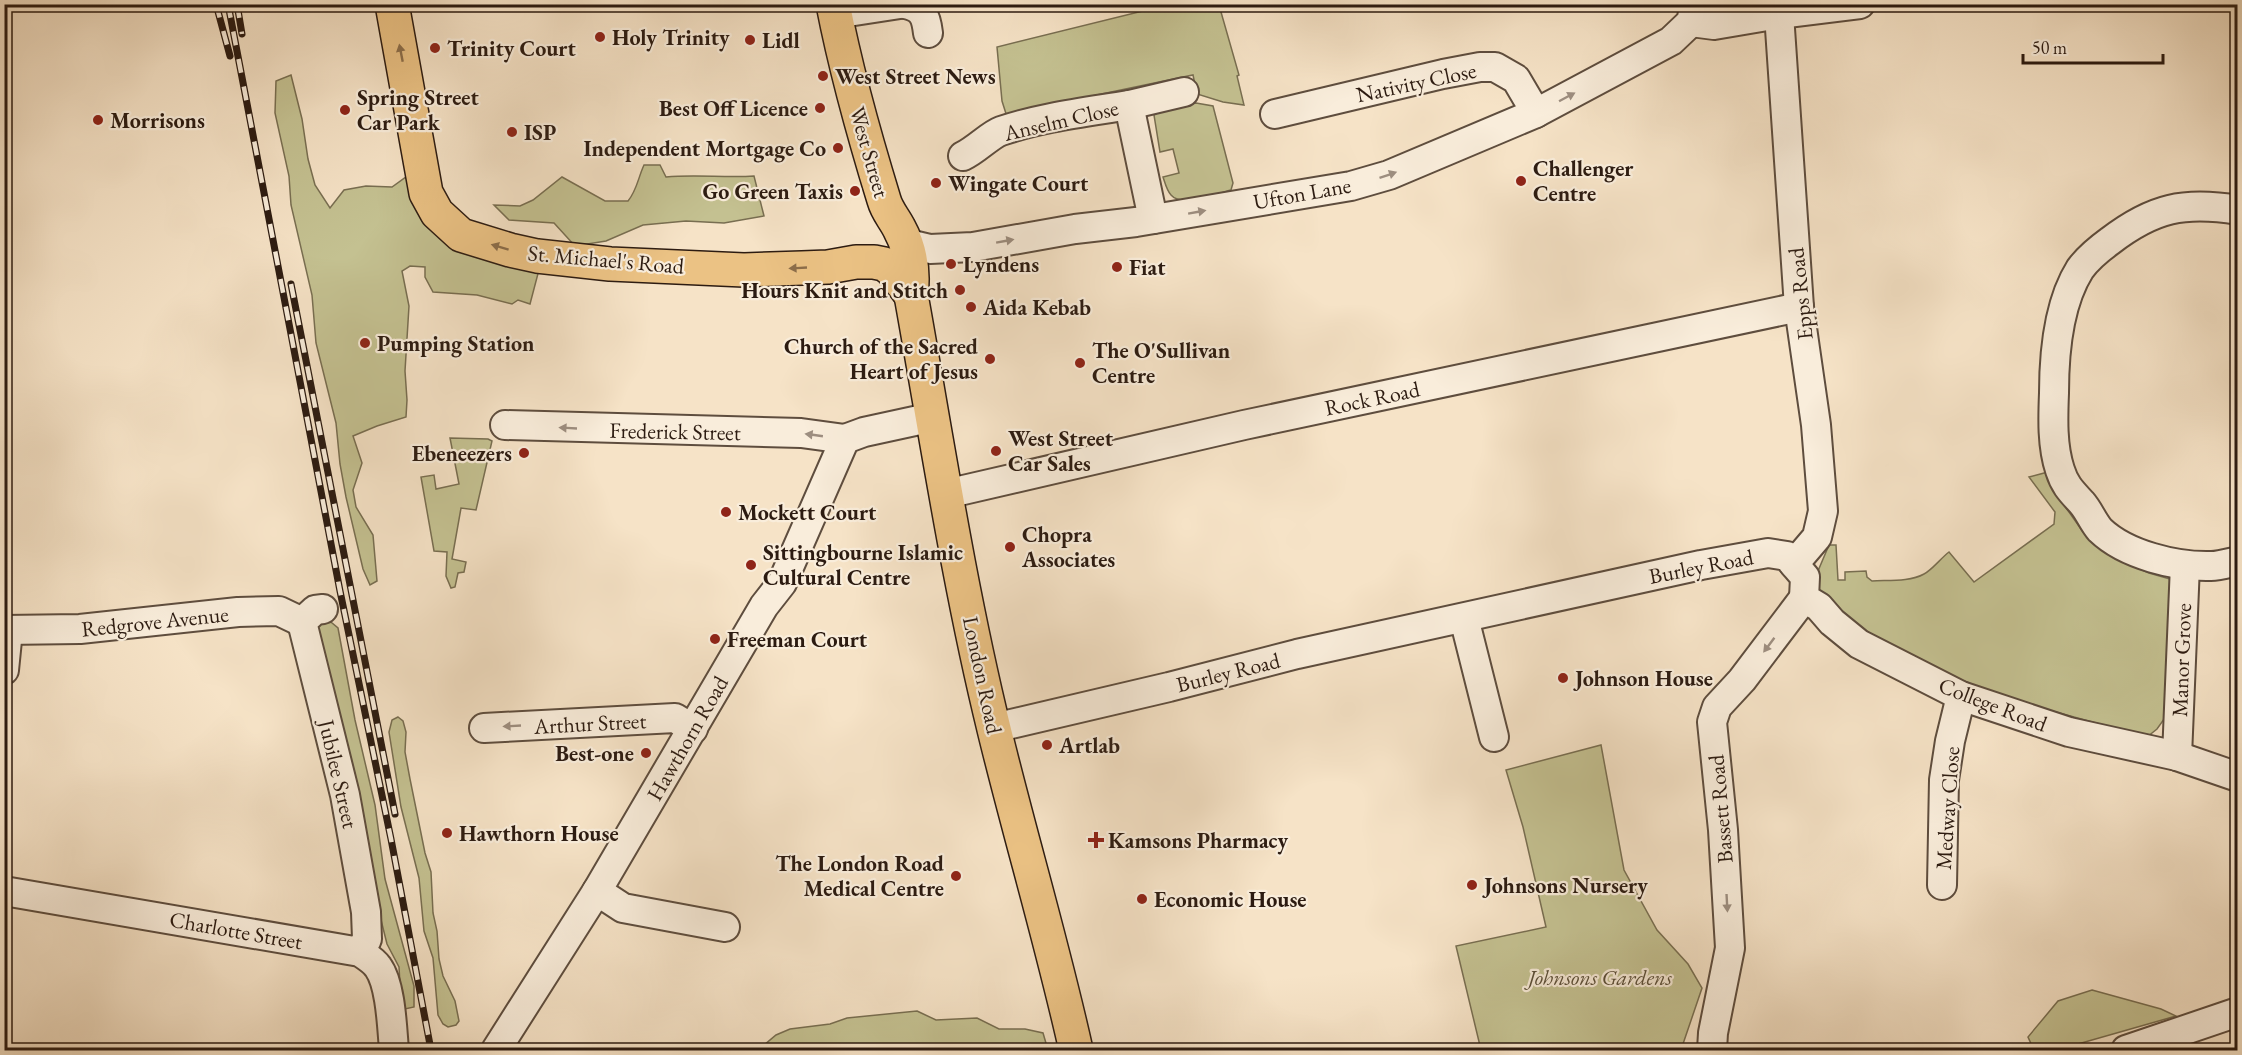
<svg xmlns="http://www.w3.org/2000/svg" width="2242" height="1055" viewBox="0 0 2242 1055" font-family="'EB Garamond',serif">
	<rect width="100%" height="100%" fill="#f6e3c7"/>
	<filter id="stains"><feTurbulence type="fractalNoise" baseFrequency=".00333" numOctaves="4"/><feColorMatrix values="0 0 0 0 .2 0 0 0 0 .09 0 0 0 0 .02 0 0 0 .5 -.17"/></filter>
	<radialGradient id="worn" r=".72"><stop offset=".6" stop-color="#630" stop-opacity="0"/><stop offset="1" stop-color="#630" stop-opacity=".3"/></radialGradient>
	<!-- green -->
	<g fill="#c4c191" stroke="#786e51" stroke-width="1.5">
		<polygon points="1167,5 1219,5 1239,75 1237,76 1244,105 1223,102 1197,94 1193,75 1073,100 1008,120 1002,101 997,47"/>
		<polygon points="291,75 302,119 308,159 315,185 330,208 344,190 366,186 392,187 406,177 418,202 540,266 530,304 518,300 512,304 477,295 433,292 425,277 425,267 410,266 402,271 409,306 405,371 407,400 406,417 377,426 353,436 362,463 353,490 356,507 373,535 377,581 370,585 363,569 346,497 340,464 336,423 316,343 312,295 291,205 289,176 275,113 276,81"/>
		<path d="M 1196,103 L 1213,106 L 1233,183 L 1231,190 C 1217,194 1182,208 1171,195 C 1167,191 1165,183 1163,177 L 1179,173 L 1173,149 L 1160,152 L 1154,115 L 1162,110 Z"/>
		<path d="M 644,165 L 660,165 L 666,177 C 695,174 725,178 754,176 L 764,216 L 724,223 L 686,221 L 643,225 L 606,241 L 575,246 L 554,223 L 509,220 L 494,205 L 520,206 L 533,200 L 562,177 L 605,201 L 628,201 C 637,190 638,178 644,165 Z"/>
		<polygon points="450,438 488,439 492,441 476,510 461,508 452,559 466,562 464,572 458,573 455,587 451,588 446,576 447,552 434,551 421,477 434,475 436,489 459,484"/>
		<path d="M 2048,472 L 2062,502 L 2083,532 L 2126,563 L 2149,573 L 2177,581 L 2167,715 L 2157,729 L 2147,737 L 1983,692 L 1853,631 L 1824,602 L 1819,588 L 1818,571 L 1829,545 L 1836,545 L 1838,580 L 1845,580 L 1845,572 L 1866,571 L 1867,577 L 1872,581 C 1888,580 1910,582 1924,574 C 1932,570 1941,558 1949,552 L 1974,582 L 2054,524 L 2055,512 L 2029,477 Z"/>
		<polygon points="326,618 338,628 355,720 375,805 385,879 414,986 414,1007 405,1009 401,1002 399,967 387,944 365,856 361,803 341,798 298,628"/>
		<polygon points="398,717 403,721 406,732 405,752 410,779 425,853 431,872 433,913 437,931 439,959 443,976 455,1001 459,1021 456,1025 448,1027 443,1024 438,1015 433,958 424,931 419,878 401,807 389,732 392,720"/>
		<polygon points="1601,745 1624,870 1657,930 1688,964 1702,988 1683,1044 1694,1050 1481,1050 1456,946 1546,927 1523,827 1506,770"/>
		<polygon points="2092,990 2161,1009 2176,1016 2057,1050 2034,1050 2028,1037 2058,1001"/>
		<polygon points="917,1011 936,1020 977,1018 999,1029 1025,1029 1043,1033 1048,1050 935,1050 924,1045 875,1050 758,1050 776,1035 790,1029 830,1024 847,1018"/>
	</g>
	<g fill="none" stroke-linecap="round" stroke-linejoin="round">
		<!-- minor casing -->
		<g stroke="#5e4d3e" stroke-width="32">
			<g id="minor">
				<path d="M 905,4 C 923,8 926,16 928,33"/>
				<polyline points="835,14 900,4"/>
				<polyline points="1779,14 1799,307 1816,425 1823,511 1817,537 1794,564"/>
				<polyline points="1691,22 1714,25 1779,14 1860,4"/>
				<polyline points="1129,105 1184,92"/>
				<polyline points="1275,114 1443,74 1480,67 1495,67 1516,79 1536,113"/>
				<path d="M 963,156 C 976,150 990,135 1001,131 C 1042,117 1087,112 1129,105 L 1153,219"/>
				<path d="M 2238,210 C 2184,201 2153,208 2110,241 C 2099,249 2088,258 2080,269 C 2058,304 2054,353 2054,393 C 2053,418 2052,446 2060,470 C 2065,486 2072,492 2082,503 C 2089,511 2093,522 2100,530 C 2126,555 2176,567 2211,566 C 2219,566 2229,563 2238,561"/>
				<polyline points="905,243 930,249 973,247 1075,229 1136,222 1351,186 1389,175 1536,113 1671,41 1691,22 1695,4"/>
				<polyline points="505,425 801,433 845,439"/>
				<polyline points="946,494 1244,425 1799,307"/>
				<polyline points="323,609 315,610 302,622 345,795 366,912 367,939 360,952"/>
				<polyline points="1464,618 1494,737"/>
				<polyline points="4,630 80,629 238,612 279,611 302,622"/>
				<polyline points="4,670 8,630"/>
				<polyline points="484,728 675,718 693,729"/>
				<polyline points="994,728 1169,687 1297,654 1701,565 1768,553 1787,556 1805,577 1804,598 1819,607 1832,622 1859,644 1961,696 2069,732 2177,756 2238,777"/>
				<polyline points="2177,756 2185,565"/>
				<polyline points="1942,885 1944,780 1950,741 1961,696"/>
				<path d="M 4,891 L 360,952 C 366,956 374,961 378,967 C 391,985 392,1028 394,1050"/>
				<polyline points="597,891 623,908 725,927"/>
				<polyline points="496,1050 597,891 764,606 782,583 845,439 864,432 933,417"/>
				<polyline points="1712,1050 1713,1033 1730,948 1723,830 1712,722 1717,707 1742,680 1804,598"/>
				<polyline points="2126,1050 2238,1012"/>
			</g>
		</g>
		<!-- major casing -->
		<g stroke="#2c1b11" stroke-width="36">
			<g id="major">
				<polyline points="392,4 426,193 437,213 461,235 510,250 537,256 610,264 744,270 802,268 828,267 856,262 874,262 884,264 891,269 911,295"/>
				<path d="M 833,4 C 846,71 864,135 884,200 C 887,211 894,218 899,228 C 910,248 914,272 911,295 C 937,440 959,586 994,729 C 1020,836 1052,942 1076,1050"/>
			</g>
		</g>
		<!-- minor -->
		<use href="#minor" stroke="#f9eddb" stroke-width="28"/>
		<!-- major -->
		<use href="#major" stroke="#ebc284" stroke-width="33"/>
		<!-- rail casing -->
		<g stroke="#2c1b11" stroke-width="7">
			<g id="rail">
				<polyline points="216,4 230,56"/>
				<polyline points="228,4 340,591 391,839 431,1050"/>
				<polyline points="237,4 242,34"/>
				<polyline points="291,284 395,814"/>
			</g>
		</g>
		<!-- rail -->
		<use href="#rail" stroke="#f9eddb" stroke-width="4.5" stroke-dasharray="14" stroke-linecap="butt"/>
	</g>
	<!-- one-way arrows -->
	<defs><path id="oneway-solid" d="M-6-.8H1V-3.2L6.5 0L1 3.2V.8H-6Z" transform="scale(1.5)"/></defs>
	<g fill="#8c6e4a">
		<use href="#oneway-solid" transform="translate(401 53) rotate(-101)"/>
		<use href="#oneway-solid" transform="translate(500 247) rotate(-163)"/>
		<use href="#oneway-solid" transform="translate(798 268) rotate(177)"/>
	</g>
	<g fill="#9d8e80">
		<use href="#oneway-solid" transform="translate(1567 97) rotate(-28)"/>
		<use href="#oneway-solid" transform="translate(1388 175) rotate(-19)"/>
		<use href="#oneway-solid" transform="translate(1197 212) rotate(-10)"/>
		<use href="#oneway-solid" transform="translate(1005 241) rotate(-10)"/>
		<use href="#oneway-solid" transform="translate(568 428) rotate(-177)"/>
		<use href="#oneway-solid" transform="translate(814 435) rotate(-172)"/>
		<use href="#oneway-solid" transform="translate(1769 645) rotate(127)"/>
		<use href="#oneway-solid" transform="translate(512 726) rotate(177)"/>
		<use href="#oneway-solid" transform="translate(1727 903) rotate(87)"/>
	</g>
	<!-- markers -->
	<g fill="#8f2418" stroke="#f9eddb" stroke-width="2">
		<circle cx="600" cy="37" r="6"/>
		<circle cx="750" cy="40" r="6"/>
		<circle cx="435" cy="48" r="6"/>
		<circle cx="823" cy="76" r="6"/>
		<circle cx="820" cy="108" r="6"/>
		<circle cx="345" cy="110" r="6"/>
		<circle cx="98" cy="120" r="6"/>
		<circle cx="512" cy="132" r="6"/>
		<circle cx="838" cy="148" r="6"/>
		<circle cx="1521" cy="181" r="6"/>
		<circle cx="936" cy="183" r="6"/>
		<circle cx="855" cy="191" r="6"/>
		<circle cx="951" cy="264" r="6"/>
		<circle cx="1117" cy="267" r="6"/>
		<circle cx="960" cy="290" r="6"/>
		<circle cx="971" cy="307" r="6"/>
		<circle cx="365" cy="343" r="6"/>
		<circle cx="990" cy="359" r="6"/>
		<circle cx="1080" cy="363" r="6"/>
		<circle cx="996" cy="451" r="6"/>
		<circle cx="524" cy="453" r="6"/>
		<circle cx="726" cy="512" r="6"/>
		<circle cx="1010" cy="547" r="6"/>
		<circle cx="751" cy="565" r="6"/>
		<circle cx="715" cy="639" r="6"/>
		<circle cx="1563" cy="678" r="6"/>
		<circle cx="1047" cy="745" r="6"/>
		<circle cx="646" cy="753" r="6"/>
		<circle cx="447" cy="833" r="6"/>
		<path d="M1093 831h6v6h6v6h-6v6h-6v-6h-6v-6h6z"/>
		<circle cx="956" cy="876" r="6"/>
		<circle cx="1472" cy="885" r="6"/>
		<circle cx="1142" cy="899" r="6"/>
	</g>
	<g text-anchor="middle" stroke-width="4.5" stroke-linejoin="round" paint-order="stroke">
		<!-- poi labels -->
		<g font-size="22" font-weight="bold" fill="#2c1b11" stroke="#f9eddb" text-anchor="start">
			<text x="612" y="45">Holy Trinity</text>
			<text x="762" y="48">Lidl</text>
			<text x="447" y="56">Trinity Court</text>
			<text x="835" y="84">West Street News</text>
			<text x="357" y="105">Spring Street<tspan x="357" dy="25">Car Park</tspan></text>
			<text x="808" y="116" text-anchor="end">Best Off Licence</text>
			<text x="110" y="128">Morrisons</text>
			<text x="524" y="140">ISP</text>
			<text x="826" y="156" text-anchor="end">Independent Mortgage Co</text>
			<text x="1533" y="176">Challenger<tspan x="1533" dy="25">Centre</tspan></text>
			<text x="948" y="191">Wingate Court</text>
			<text x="843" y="199" text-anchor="end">Go Green Taxis</text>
			<text x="963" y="272">Lyndens</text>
			<text x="1129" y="275">Fiat</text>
			<text x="948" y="298" text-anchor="end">Hours Knit and Stitch</text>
			<text x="983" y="315">Aida Kebab</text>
			<text x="377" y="351">Pumping Station</text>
			<text x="978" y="354" text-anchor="end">Church of the Sacred<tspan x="978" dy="25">Heart of Jesus</tspan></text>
			<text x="1092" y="358">The O'Sullivan<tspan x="1092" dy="25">Centre</tspan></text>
			<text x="1008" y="446">West Street<tspan x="1008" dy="25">Car Sales</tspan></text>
			<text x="512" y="461" text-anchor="end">Ebeneezers</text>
			<text x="738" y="520">Mockett Court</text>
			<text x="1022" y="542">Chopra<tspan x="1022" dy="25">Associates</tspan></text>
			<text x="763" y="560">Sittingbourne Islamic<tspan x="763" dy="25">Cultural Centre</tspan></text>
			<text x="727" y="647">Freeman Court</text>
			<text x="1575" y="686">Johnson House</text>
			<text x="1059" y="753">Artlab</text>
			<text x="634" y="761" text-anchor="end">Best-one</text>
			<text x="459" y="841">Hawthorn House</text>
			<text x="1108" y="848">Kamsons Pharmacy</text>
			<text x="944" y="871" text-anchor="end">The London Road<tspan x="944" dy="25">Medical Centre</tspan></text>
			<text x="1484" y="893">Johnsons Nursery</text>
			<text x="1154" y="907">Economic House</text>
		</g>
		<!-- street labels -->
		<g font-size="22" fill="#2c1b11" stroke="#f9eddb">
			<text transform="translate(1416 82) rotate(-12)" y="8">Nativity Close</text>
			<text transform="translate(1061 120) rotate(-13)" y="8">Anselm Close</text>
			<text transform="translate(870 152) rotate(74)" y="8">West Street</text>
			<text transform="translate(1302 193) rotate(-10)" y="8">Ufton Lane</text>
			<text transform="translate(606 259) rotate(5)" y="8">St. Michael's Road</text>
			<text transform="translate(1800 294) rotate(-96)" y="8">Epps Road</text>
			<text transform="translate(1372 398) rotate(-12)" y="8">Rock Road</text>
			<text transform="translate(675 431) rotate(1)" y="8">Frederick Street</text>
			<text transform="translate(1701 566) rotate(-11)" y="8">Burley Road</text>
			<text transform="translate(155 621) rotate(-6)" y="8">Redgrove Avenue</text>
			<text transform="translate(2181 660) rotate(-88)" y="8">Manor Grove</text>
			<text transform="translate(1228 672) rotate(-14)" y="8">Burley Road</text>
			<text transform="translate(983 675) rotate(78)" y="8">London Road</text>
			<text transform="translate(1993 704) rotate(21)" y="8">College Road</text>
			<text transform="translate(590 723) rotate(-3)" y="8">Arthur Street</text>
			<text transform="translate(687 738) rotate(-60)" y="8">Hawthorn Road</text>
			<text transform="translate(339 774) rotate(77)" y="8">Jubilee Street</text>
			<text transform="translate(1947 808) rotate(-86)" y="8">Medway Close</text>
			<text transform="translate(1720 809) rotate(-95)" y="8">Bassett Road</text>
			<text transform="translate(236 930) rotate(10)" y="8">Charlotte Street</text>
		</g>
		<!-- park labels -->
		<g font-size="22" font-style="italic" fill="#5a4d37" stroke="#f9eddb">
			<text x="1600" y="985">Johnsons Gardens</text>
		</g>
	</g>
	<!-- margin -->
	<rect width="2242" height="1055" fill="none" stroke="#f6e3c7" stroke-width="24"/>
	<rect x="6" y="6" width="2230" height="1043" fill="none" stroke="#2c1b11" stroke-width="3"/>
	<rect x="12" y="12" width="2218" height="1031" fill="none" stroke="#2c1b11" stroke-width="1.5"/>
	<!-- scale -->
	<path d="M2023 54v9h140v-9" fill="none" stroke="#2c1b11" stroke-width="3"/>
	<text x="2032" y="54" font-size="18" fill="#2c1b11" stroke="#f9eddb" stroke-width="4.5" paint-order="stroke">50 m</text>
	<rect width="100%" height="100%" filter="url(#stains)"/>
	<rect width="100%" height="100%" fill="url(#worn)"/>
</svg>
